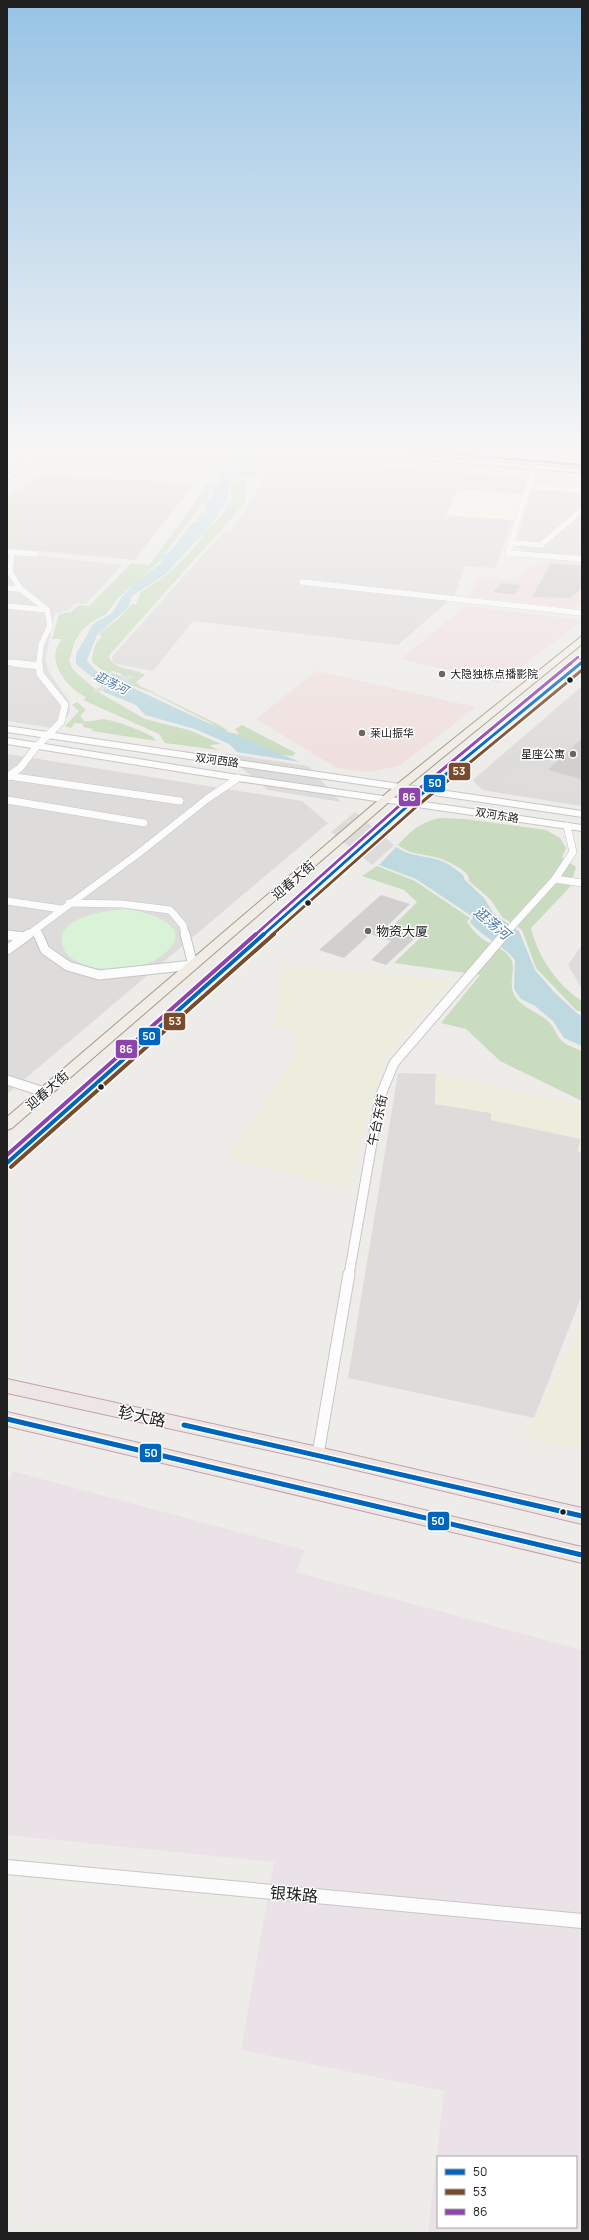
<svg xmlns="http://www.w3.org/2000/svg" width="589" height="2240" viewBox="0 0 589 2240" font-family="Manrope,'Noto Sans SC',sans-serif">
	<rect width="100%" height="100%" fill="#eeece9"/>
	<!-- residential -->
	<g fill="#dddcda">
		<polygon points="87,448 211,448 206,472 149,467 156,457 83,451"/>
		<polygon points="279,457 529,479 523,494 447,515 513,520 495,568 464,566 455,595 398,645 193,621 153,671 113,663 112,657 222,533 231,531"/>
		<polygon points="532,487 582,490 582,556 529,552 515,547"/>
		<polygon points="7,552 122,565 86,604 75,603 69,610 55,614 45,659 49,672 69,701 70,711 60,729 7,721"/>
		<polygon points="582,686 582,806 482,790 473,780"/>
		<polygon points="7,754 302,801 328,823 7,1094"/>
		<polygon points="582,945 582,989 568,965"/>
		<polygon points="398,1073 436,1074 435,1104 492,1113 491,1120 582,1139 582,1295 534,1418 348,1378"/>
	</g>
	<!-- commercial -->
	<g fill="#efe0df">
		<polygon points="558,560 582,561 582,602 574,609 468,597 479,577 514,579 538,562"/>
		<polygon points="466,606 582,620 582,621 500,683 401,659"/>
		<polygon points="316,671 352,679 476,707 399,766 369,772 337,768 256,719"/>
	</g>
	<!-- industrial -->
	<path fill="#ebe2e7" fill-rule="evenodd" d="M 12,1471 L 305,1550 L 296,1572 L 582,1650 L 582,2233 L 428,2233 L 444,2091 L 241,2050 L 274,1862 L 7,1835 L 7,1485 ZM 438,2157 L 576,2157 L 576,2227 L 438,2227 Z"/>
	<!-- education -->
	<polygon fill="#f7f6e5" points="458,489 523,494 513,520 446,515"/>
	<!-- construction -->
	<g fill="#d7d6cb">
		<polygon points="492,448 582,448 582,456 492,451"/>
		<polygon points="40,475 195,483 134,560 7,548 7,497"/>
	</g>
	<!-- farmland -->
	<g fill="#ededdd">
		<polygon points="285,967 453,980 385,1056 347,1190 229,1158 293,1059 298,1033 273,1025"/>
		<polygon points="436,1074 573,1103 582,1107 582,1152 577,1151 581,1139 491,1120 491,1113 435,1104"/>
		<polygon points="582,1323 582,1451 524,1438"/>
	</g>
	<!-- forest -->
	<g fill="#cadcbf">
		<polygon points="255,455 263,457 255,476 249,477 246,474 243,477 232,478 239,463"/>
		<path d="M 247,480 L 246,500 L 240,509 L 111,653 L 109,657 C 114,671 133,667 145,675 L 136,682 L 140,686 L 219,725 L 227,730 L 227,732 L 239,734 L 235,729 L 242,725 L 296,753 L 292,756 L 276,754 L 228,736 L 209,722 L 152,693 L 131,685 L 121,674 L 113,671 L 107,674 L 92,662 C 92,653 95,641 102,637 L 99,634 L 119,618 L 132,604 L 136,604 L 141,592 L 168,574 L 194,548 L 205,532 L 221,517 L 231,500 L 231,481 Z"/>
		<path d="M 207,483 L 216,484 L 208,493 L 211,495 L 204,502 L 157,564 L 118,598 L 106,614 L 92,622 L 82,630 L 75,641 L 69,661 L 73,670 L 100,693 L 145,719 L 189,730 L 221,744 L 209,745 L 218,750 L 165,743 L 159,734 L 83,700 L 86,697 C 71,690 51,668 56,650 C 57,646 60,642 62,639 L 52,639 L 59,614 L 71,612 L 79,605 L 89,606 L 131,563 L 149,565 L 179,525 Z"/>
		<path d="M 77,702 L 86,710 L 80,716 L 84,721 C 91,722 96,720 103,719 C 111,719 155,734 156,741 L 92,731 L 93,729 L 83,727 L 83,724 L 75,723 L 71,728 L 65,726 L 79,711 L 72,705 Z"/>
		<path d="M 440,818 L 465,819 L 546,830 L 560,838 L 566,848 L 562,857 L 576,867 L 570,887 L 531,928 C 538,957 557,985 582,1001 L 582,1012 L 576,1010 L 536,968 L 522,930 L 502,917 L 491,900 L 469,881 L 468,875 C 458,866 447,860 434,857 C 419,853 411,855 398,845 C 412,830 419,823 440,818 Z"/>
		<path d="M 377,866 L 415,881 L 470,918 L 467,922 C 471,927 474,932 479,936 C 489,945 504,947 511,959 C 516,969 509,981 513,992 C 518,1007 538,1011 549,1022 C 555,1028 556,1036 563,1042 C 568,1046 576,1048 582,1051 L 582,1101 L 500,1061 L 466,1029 L 441,1023 L 480,975 L 394,963 L 422,936 L 392,927 L 417,902 L 404,890 L 362,876 Z"/>
	</g>
	<!-- park -->
	<path fill="#d8f3d7" d="M 126,909 C 155,913 202,930 157,959 C 135,973 91,974 70,957 C 65,953 63,948 62,942 C 58,916 109,910 126,909 Z"/>
	<!-- parking -->
	<g fill="#dedddc">
		<polygon points="156,461 205,465 205,471 153,466"/>
		<polygon points="520,759 547,767 543,771 582,780 582,801 552,794 549,797 495,780"/>
	</g>
	<!-- water -->
	<g fill="#bed9e0">
		<path d="M 224,448 L 254,448 L 237,463 L 229,481 L 228,500 L 210,526 L 166,574 L 132,596 L 128,608 L 97,635 L 87,660 C 95,671 100,677 113,673 L 121,676 L 135,689 L 219,728 L 300,762 L 237,752 L 229,744 L 195,729 L 145,715 L 136,705 L 104,692 L 99,683 L 76,664 L 76,654 L 93,624 L 112,613 L 121,598 L 136,582 L 160,564 L 163,555 L 170,552 L 190,525 L 197,521 L 200,513 L 205,512 L 204,502 L 210,500 L 213,495 L 210,493 L 218,484 Z"/>
		<path d="M 396,847 C 414,859 428,854 446,863 C 452,866 458,871 464,876 L 464,879 L 484,898 L 494,914 L 519,931 L 535,970 L 555,993 L 578,1014 L 582,1016 L 582,1046 L 564,1038 L 553,1021 L 535,1006 L 521,999 L 514,989 L 515,960 C 502,944 483,938 470,922 L 473,917 L 416,879 L 379,865 Z"/>
	</g>
	<!-- pier -->
	<g fill="#dddcdb">
		<polygon points="129,675 134,677 96,693 92,691"/>
		<polygon points="224,753 308,766 341,802 268,790"/>
		<polygon points="355,812 394,845 372,865 331,832"/>
	</g>
	<!-- building -->
	<g fill="#d2d0ce">
		<polygon points="551,563 582,566 582,588 570,598 532,597"/>
		<polygon points="502,583 521,585 514,595 493,592"/>
		<polygon points="582,738 582,779 548,770"/>
		<polygon points="381,895 410,904 385,928 416,937 386,965 371,960 391,941 370,934 344,958 319,950"/>
	</g>
	<g fill="none" stroke-linecap="round" stroke-linejoin="round">
		<!-- minor-far4 casing -->
		<g stroke="#c7c6c5" stroke-width="6">
			<g id="minor-far4">
				<polyline points="540,460 542,448"/>
				<polyline points="534,467 508,553 582,559"/>
				<polyline points="532,487 582,490"/>
				<polyline points="515,543 541,545 582,510"/>
				<polyline points="7,552 35,554"/>
				<polyline points="302,582 582,613"/>
				<polyline points="7,588 21,589 10,573 12,552"/>
				<polyline points="21,589 47,610"/>
				<polyline points="7,606 47,610 50,626 41,645 39,664"/>
				<polyline points="7,662 22,664"/>
			</g>
		</g>
		<!-- minor-far3 casing -->
		<g stroke="#c7c6c5" stroke-width="8">
			<g id="minor-far3">
				<polyline points="14,663 39,666"/>
				<polyline points="9,776 180,801"/>
				<polyline points="7,777 20,768 37,746 61,722 65,705 40,674 39,663"/>
				<polyline points="7,800 144,823"/>
				<polyline points="555,879 582,883"/>
				<polyline points="7,901 61,909"/>
				<polyline points="69,903 122,904 170,910 183,925 185,935"/>
				<polyline points="36,930 38,935"/>
				<polyline points="28,935 139,853 207,799 238,778"/>
				<polyline points="504,935 555,879 573,852 567,826"/>
			</g>
		</g>
		<!-- minor-far2 casing -->
		<g stroke="#c7c6c5" stroke-width="11">
			<g id="minor-far2">
				<polyline points="38,934 45,950 68,966 99,975 193,965 185,934"/>
				<polyline points="7,935 24,937"/>
				<polyline points="7,950 29,934"/>
				<polyline points="7,1080 44,1092"/>
				<polyline points="349,1275 380,1097 394,1063 505,934"/>
			</g>
		</g>
		<!-- minor-far1 casing -->
		<g stroke="#c7c6c5" stroke-width="13">
			<polyline id="minor-far1" points="318,1454 349,1274"/>
		</g>
		<!-- minor casing -->
		<g stroke="#c7c6c5" stroke-width="16">
			<polyline id="minor" points="7,1867 582,1921"/>
		</g>
		<!-- tertiary casing -->
		<g stroke="#c7c6c5" stroke-width="2">
			<g id="tertiary">
				<polygon points="26,448 34,448 7,465 7,460"/>
				<polygon points="48,448 56,448 7,479 7,474"/>
				<polygon points="7,726 582,811 582,817 7,732"/>
				<polygon points="7,738 238,775 582,825 582,831 238,781 7,744"/>
			</g>
		</g>
		<!-- secondary casing -->
		<g stroke="#969781" stroke-width="2">
			<polygon id="secondary" points="303,448 333,448 582,469 582,473 307,450"/>
		</g>
		<!-- primary casing -->
		<g stroke="#a49a85" stroke-width="2">
			<g id="primary">
				<polygon points="582,636 582,644 404,789 12,1128 7,1130 7,1117 396,785"/>
				<polygon points="582,659 582,667 416,805 12,1166 7,1168 7,1155 408,799 578,660"/>
			</g>
		</g>
		<!-- trunk casing -->
		<g stroke="#c3a1ab" stroke-width="2">
			<g id="trunk">
				<polygon points="7,1379 318,1447 582,1508 582,1524 318,1461 7,1393"/>
				<polygon points="7,1412 582,1547 582,1563 7,1426"/>
			</g>
		</g>
		<!-- minor-far4 -->
		<use href="#minor-far4" stroke="#fcfcfc" stroke-width="5.5"/>
		<!-- minor-far3 -->
		<use href="#minor-far3" stroke="#fcfcfc" stroke-width="7"/>
		<!-- minor-far2 -->
		<use href="#minor-far2" stroke="#fcfcfc" stroke-width="9"/>
		<!-- minor-far1 -->
		<use href="#minor-far1" stroke="#fcfcfc" stroke-width="11"/>
		<!-- minor -->
		<use href="#minor" stroke="#fcfcfc" stroke-width="14"/>
		<!-- tertiary -->
		<use href="#tertiary" fill="#fcfcfc" fill-rule="evenodd"/>
		<!-- secondary -->
		<use href="#secondary" fill="#f3f4ec" fill-rule="evenodd"/>
		<!-- primary -->
		<use href="#primary" fill="#f1ece6" fill-rule="evenodd"/>
		<!-- trunk -->
		<use href="#trunk" fill="#eee6e4" fill-rule="evenodd"/>
		<!-- bus-1-far3 casing -->
		<g stroke="#fff" stroke-width="4.5">
			<polyline id="bus-1-far3" points="580,664 582,662"/>
		</g>
		<!-- bus-1-far2 casing -->
		<g stroke="#fff" stroke-width="5.5">
			<polyline id="bus-1-far2" points="263,935 412,802 581,663"/>
		</g>
		<!-- bus-1-far1 casing -->
		<g stroke="#fff" stroke-width="7">
			<polyline id="bus-1-far1" points="7,1163 264,934"/>
		</g>
		<!-- bus-1 casing -->
		<g stroke="#fff" stroke-width="8">
			<g id="bus-1">
				<polyline points="7,1419 582,1555"/>
				<polyline points="184,1425 582,1516"/>
			</g>
		</g>
		<!-- bus-2-far1 casing -->
		<g stroke="#fff" stroke-width="5.5">
			<polyline id="bus-2-far1" points="272,935 416,807 582,670"/>
		</g>
		<!-- bus-2 casing -->
		<g stroke="#fff" stroke-width="7">
			<polyline id="bus-2" points="11,1167 274,934"/>
		</g>
		<!-- bus-3-far2 casing -->
		<g stroke="#fff" stroke-width="4.5">
			<g id="bus-3-far2">
				<polyline points="379,448 582,465"/>
				<polyline points="570,664 578,657"/>
			</g>
		</g>
		<!-- bus-3-far1 casing -->
		<g stroke="#fff" stroke-width="5.5">
			<polyline id="bus-3-far1" points="255,935 408,798 571,663"/>
		</g>
		<!-- bus-3 casing -->
		<g stroke="#fff" stroke-width="7">
			<polyline id="bus-3" points="7,1155 256,934"/>
		</g>
		<!-- bus-1-far3 -->
		<use href="#bus-1-far3" stroke="#0065bd" stroke-width="2.5"/>
		<!-- bus-1-far2 -->
		<use href="#bus-1-far2" stroke="#0065bd" stroke-width="3"/>
		<!-- bus-1-far1 -->
		<use href="#bus-1-far1" stroke="#0065bd" stroke-width="4"/>
		<!-- bus-1 -->
		<use href="#bus-1" stroke="#0065bd" stroke-width="5"/>
		<!-- bus-2-far1 -->
		<use href="#bus-2-far1" stroke="#7a4b2a" stroke-width="3"/>
		<!-- bus-2 -->
		<use href="#bus-2" stroke="#7a4b2a" stroke-width="4"/>
		<!-- bus-3-far2 -->
		<use href="#bus-3-far2" stroke="#8e44ad" stroke-width="2.5"/>
		<!-- bus-3-far1 -->
		<use href="#bus-3-far1" stroke="#8e44ad" stroke-width="3"/>
		<!-- bus-3 -->
		<use href="#bus-3" stroke="#8e44ad" stroke-width="4"/>
	</g>
	<!-- sky -->
	<linearGradient id="sky" x2="0" y2="1"><stop stop-color="#97c3e5"/><stop offset="0.59" stop-color="#f7f6f5"/><stop offset="1" stop-color="#f7f6f5" stop-opacity="0"/></linearGradient>
	<rect width="589" height="762" fill="url(#sky)"/>
	<!-- markers -->
	<g fill="#686766" stroke="#fff" stroke-width="1.5">
		<circle cx="442" cy="674" r="4"/>
		<circle cx="362" cy="733" r="4"/>
		<circle cx="573" cy="754" r="4"/>
		<circle cx="368" cy="931" r="4"/>
	</g>
	<g fill="#202020" stroke="#fff" stroke-width="1.5">
		<circle cx="570" cy="680" r="3.5"/>
		<circle cx="308" cy="903" r="3.5"/>
		<circle cx="101" cy="1087" r="3.5"/>
		<circle cx="563" cy="1512" r="3.5"/>
	</g>
	<g text-anchor="middle" stroke-width="3" stroke-linejoin="round" paint-order="stroke">
		<!-- far-poi labels -->
		<g font-size="11" fill="#202020" stroke="#fff" text-anchor="start">
			<text x="450" y="678">大隐独栋点播影院</text>
			<text x="370" y="737">莱山振华</text>
			<text x="565" y="758" text-anchor="end">星座公寓</text>
		</g>
		<!-- far-street labels -->
		<g font-size="11" fill="#202020" stroke="#fff">
			<text transform="translate(217 760) rotate(8)" y="4">双河西路</text>
			<text transform="translate(497 815) rotate(9)" y="4">双河东路</text>
		</g>
		<!-- far-water labels -->
		<g font-size="12" font-style="italic" fill="#4c7aa5" stroke="#fff">
			<text transform="translate(111 683) rotate(27)" y="4">逛荡河</text>
		</g>
		<!-- street labels -->
		<g font-size="13" fill="#202020" stroke="#fff">
			<text transform="translate(293 880) rotate(-41)" y="5">迎春大街</text>
			<text transform="translate(47 1090) rotate(-41)" y="5">迎春大街</text>
			<text transform="translate(377 1120) rotate(-78)" y="5">午台东街</text>
		</g>
		<!-- poi labels -->
		<g font-size="13" fill="#202020" stroke="#fff" text-anchor="start">
			<text x="376" y="936">物资大厦</text>
		</g>
		<!-- water labels -->
		<g font-size="14" font-style="italic" fill="#4c7aa5" stroke="#fff">
			<text transform="translate(492 923) rotate(40)" y="5">逛荡河</text>
		</g>
		<!-- near-street labels -->
		<g font-size="16" fill="#202020" stroke="#fff">
			<text transform="translate(142 1416) rotate(12)" y="6">轸大路</text>
			<text transform="translate(294 1894) rotate(5)" y="6">银珠路</text>
		</g>
	</g>
	<g stroke="#fff" stroke-width="1.5">
		<rect x="448" y="762" width="23" height="19" rx="4" fill="#7a4b2a"/>
		<rect x="423" y="774" width="23" height="19" rx="4" fill="#0065bd"/>
		<rect x="398" y="787" width="23" height="20" rx="4" fill="#8e44ad"/>
		<rect x="163" y="1012" width="23" height="19" rx="4" fill="#7a4b2a"/>
		<rect x="138" y="1027" width="23" height="19" rx="4" fill="#0065bd"/>
		<rect x="115" y="1039" width="23" height="20" rx="4" fill="#8e44ad"/>
		<rect x="139" y="1443" width="23" height="20" rx="4" fill="#0065bd"/>
		<rect x="427" y="1511" width="23" height="20" rx="4" fill="#0065bd"/>
	</g>
	<g font-size="11" text-anchor="middle" font-weight="bold" fill="#fff">
		<text x="459" y="775">53</text>
		<text x="435" y="787">50</text>
		<text x="409" y="801">86</text>
		<text x="175" y="1025">53</text>
		<text x="149" y="1040">50</text>
		<text x="126" y="1053">86</text>
		<text x="151" y="1457">50</text>
		<text x="438" y="1525">50</text>
	</g>
	<!-- border -->
	<rect width="589" height="2240" fill="none" stroke="#202020" stroke-width="16"/>
	<!-- legend -->
	<rect x="437" y="2156" width="140" height="72" fill="#ffffff" stroke="#a6a6a6"/>
	<rect x="445" y="2169" width="20" height="6" fill="#0065bd" stroke="#a6a6a6"/>
	<text x="473" y="2176" font-size="12" fill="#202020">50</text>
	<rect x="445" y="2189" width="20" height="6" fill="#7a4b2a" stroke="#a6a6a6"/>
	<text x="473" y="2196" font-size="12" fill="#202020">53</text>
	<rect x="445" y="2209" width="20" height="6" fill="#8e44ad" stroke="#a6a6a6"/>
	<text x="473" y="2216" font-size="12" fill="#202020">86</text>
</svg>
